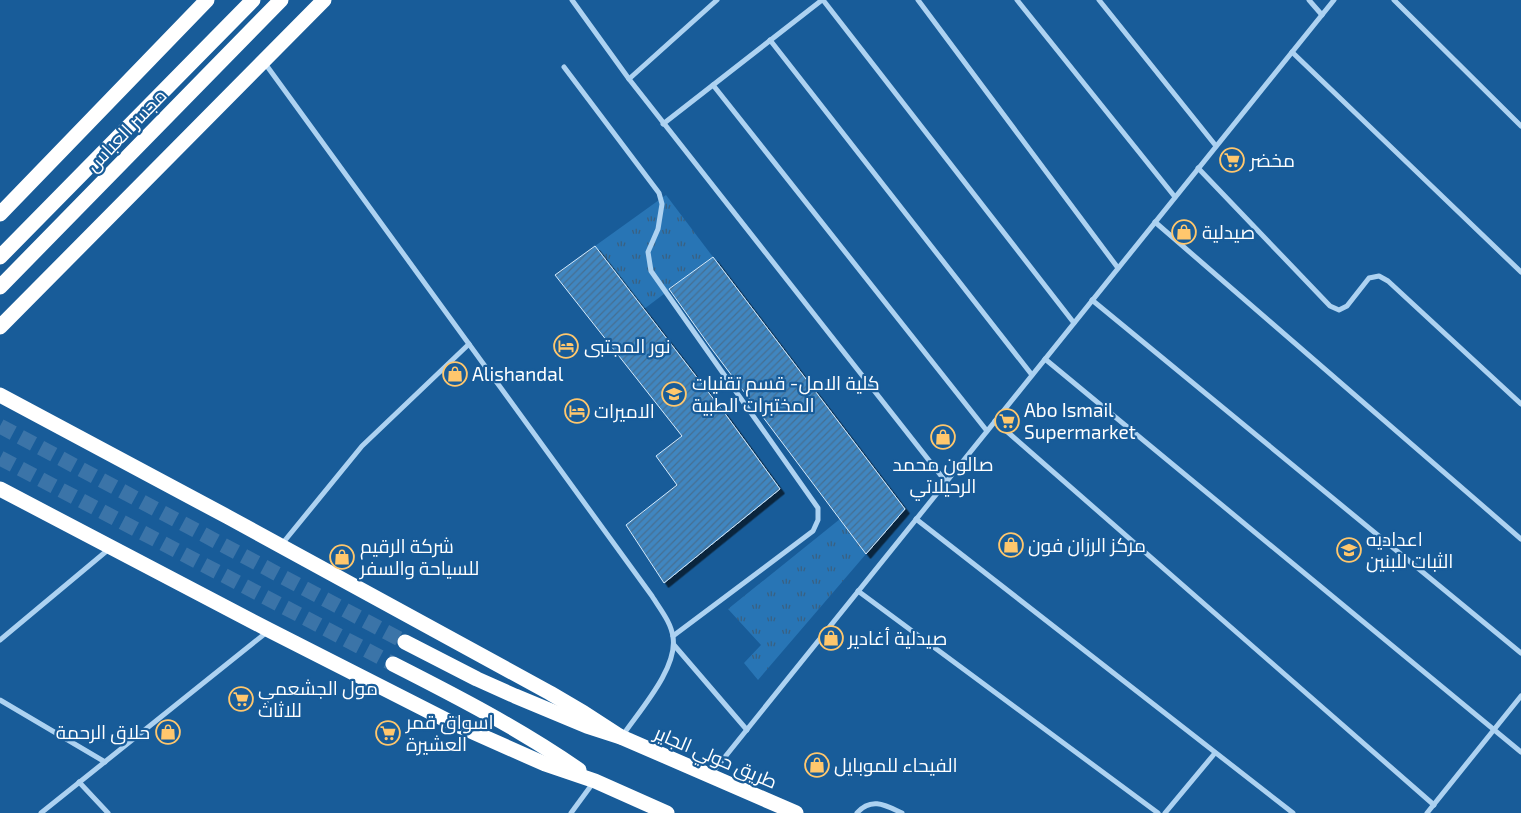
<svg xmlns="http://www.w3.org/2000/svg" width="1521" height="813" viewBox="0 0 1521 813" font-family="'Exo 2',Cairo,sans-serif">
	<defs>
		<pattern id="grass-tufts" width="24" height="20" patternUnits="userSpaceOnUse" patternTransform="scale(1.25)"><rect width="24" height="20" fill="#2875b5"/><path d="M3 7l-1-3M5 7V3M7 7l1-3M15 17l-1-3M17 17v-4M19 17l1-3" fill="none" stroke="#3a6080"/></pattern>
		<pattern id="building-hatch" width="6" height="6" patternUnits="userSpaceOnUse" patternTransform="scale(1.25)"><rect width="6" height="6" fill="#4186c0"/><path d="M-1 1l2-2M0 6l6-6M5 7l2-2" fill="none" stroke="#456f92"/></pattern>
		<filter id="shadow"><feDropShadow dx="4.5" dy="4.5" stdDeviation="0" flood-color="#0009"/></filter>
	</defs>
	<rect width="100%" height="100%" fill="#185c99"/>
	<!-- grass -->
	<g fill="url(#grass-tufts)">
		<polygon points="666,195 713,257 644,309 595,246"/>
		<polygon points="840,519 866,554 758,680 744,663 761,645 728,609"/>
	</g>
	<!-- building -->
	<g fill="url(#building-hatch)" stroke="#d4eafc" filter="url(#shadow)">
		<polygon points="595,246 726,415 780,489 664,583 626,525 677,485 656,456 682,436 555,275"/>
		<polygon points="713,257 905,509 866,554 711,348 669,289"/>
	</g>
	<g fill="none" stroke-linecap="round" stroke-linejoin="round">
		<!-- highway-tunnel -->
		<g stroke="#3b74a8" stroke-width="15" stroke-dasharray="15 8" stroke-linecap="butt">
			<polyline points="0,426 405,642"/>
			<polyline points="0,458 393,664"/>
		</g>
		<!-- street -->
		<g stroke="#add2f1" stroke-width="5">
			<polyline points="572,0 629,79 946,482"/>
			<polyline points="823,0 1074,323"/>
			<polyline points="918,0 1118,268"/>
			<polyline points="1017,0 1175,197"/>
			<polyline points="1099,0 1216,146"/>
			<polyline points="1309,0 1322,15"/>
			<polyline points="1394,0 1521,126"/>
			<polyline points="770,40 1032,375"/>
			<polyline points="1292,52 1521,272"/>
			<path d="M 264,62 L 652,596 C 660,609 671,622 673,637 C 678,668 640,710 623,735"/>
			<polyline points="564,67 659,193 662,204 658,229 648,252 651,271 818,508 818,520 813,531 673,636"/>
			<polyline points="629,79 717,0"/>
			<polyline points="713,85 987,431"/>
			<polyline points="663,124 822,0"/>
			<polyline points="1198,168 1330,306 1339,310 1347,306 1369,278 1379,276 1388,281 1521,404"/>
			<polyline points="1155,222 1521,539"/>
			<polyline points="1092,300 1521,653"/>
			<polyline points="1045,359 1521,752"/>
			<polyline points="995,421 1434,805"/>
			<polyline points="916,519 1293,813"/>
			<polyline points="282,544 362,446 469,344"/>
			<polyline points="858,591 1158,813"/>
			<polyline points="0,640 109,549"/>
			<polyline points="674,645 747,730"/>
			<polyline points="0,700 105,762"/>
			<polyline points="712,773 1334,0"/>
			<polyline points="79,782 108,813"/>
			<polyline points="41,813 267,632"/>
			<polyline points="571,813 593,783"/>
			<path d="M 857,813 C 871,797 885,805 902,813"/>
			<polyline points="1165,813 1215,753"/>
			<polyline points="1427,813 1521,696"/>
		</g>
		<!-- highway -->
		<g stroke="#fff" stroke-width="15">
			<polyline points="0,214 207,0"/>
			<polyline points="0,257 253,0"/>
			<polyline points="0,287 281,0"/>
			<polyline points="0,327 324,0"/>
			<polyline points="0,395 228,517 550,693 584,713 621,737"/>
			<polyline points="0,489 269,630 448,721 545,764 595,781 667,813"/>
			<polyline points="405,642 477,679 515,696 587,726 621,737 796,813"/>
			<path d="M 393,664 C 456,696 520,729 579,770"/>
		</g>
	</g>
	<!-- icons -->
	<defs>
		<g id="supermarket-ring" transform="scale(1.25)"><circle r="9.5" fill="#185c99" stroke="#ffc76d" stroke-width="1.5"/><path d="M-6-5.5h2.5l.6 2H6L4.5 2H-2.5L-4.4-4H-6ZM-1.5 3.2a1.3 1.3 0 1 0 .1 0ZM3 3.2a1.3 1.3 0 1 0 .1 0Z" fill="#ffc76d"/></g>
		<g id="shop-ring" transform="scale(1.25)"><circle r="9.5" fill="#185c99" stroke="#ffc76d" stroke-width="1.5"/><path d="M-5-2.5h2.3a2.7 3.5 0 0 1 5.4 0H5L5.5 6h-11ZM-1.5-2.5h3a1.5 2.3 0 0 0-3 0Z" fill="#ffc76d"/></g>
		<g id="hotel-ring" transform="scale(1.25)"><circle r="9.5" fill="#185c99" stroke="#ffc76d" stroke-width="1.5"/><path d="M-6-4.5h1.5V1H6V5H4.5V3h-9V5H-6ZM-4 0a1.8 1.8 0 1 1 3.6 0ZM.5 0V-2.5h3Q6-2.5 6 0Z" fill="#ffc76d"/></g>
		<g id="university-ring" transform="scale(1.25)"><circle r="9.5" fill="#185c99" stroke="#ffc76d" stroke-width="1.5"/><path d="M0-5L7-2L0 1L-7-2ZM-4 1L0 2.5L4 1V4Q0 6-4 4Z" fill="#ffc76d"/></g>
		<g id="school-ring" transform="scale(1.25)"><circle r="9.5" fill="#185c99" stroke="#ffc76d" stroke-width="1.5"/><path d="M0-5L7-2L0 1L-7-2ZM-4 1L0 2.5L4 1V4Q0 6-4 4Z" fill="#ffc76d"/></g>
	</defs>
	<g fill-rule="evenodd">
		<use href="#supermarket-ring" x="1232" y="160"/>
		<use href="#shop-ring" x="1184" y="232"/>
		<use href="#hotel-ring" x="566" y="346"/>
		<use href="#shop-ring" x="455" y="374"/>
		<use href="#university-ring" x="674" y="394"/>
		<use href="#hotel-ring" x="577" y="411"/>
		<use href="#supermarket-ring" x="1007" y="421"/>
		<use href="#shop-ring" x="943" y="437"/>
		<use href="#shop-ring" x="1011" y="545"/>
		<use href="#school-ring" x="1349" y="550"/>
		<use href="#shop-ring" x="342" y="557"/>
		<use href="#shop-ring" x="831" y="638"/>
		<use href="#supermarket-ring" x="241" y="699"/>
		<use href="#shop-ring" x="168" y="732"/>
		<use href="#supermarket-ring" x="388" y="733"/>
		<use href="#shop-ring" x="817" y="765"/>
	</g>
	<g text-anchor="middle" stroke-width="4.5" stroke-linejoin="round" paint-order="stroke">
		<!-- street labels -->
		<g font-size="19" fill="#fff" stroke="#185c99">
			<text transform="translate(126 130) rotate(-46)" y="7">مجسر العباس</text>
			<text transform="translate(716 757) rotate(23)" y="7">طريق حولي الجاير</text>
		</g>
		<!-- poi labels -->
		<g font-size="19" fill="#fff" stroke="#185c99" text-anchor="start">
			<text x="1250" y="167">مخضر</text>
			<text x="1202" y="239">صيدلية</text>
			<text x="584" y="353">نور المجتبى</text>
			<text x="472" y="381">Alishandal</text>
			<text x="692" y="390">كلية الامل- قسم تقنيات<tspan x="692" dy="22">المختبرات الطبية</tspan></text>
			<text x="1024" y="417">Abo Ismail<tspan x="1024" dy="22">Supermarket</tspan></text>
			<text x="594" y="418">الاميرات</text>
			<text x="943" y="471" text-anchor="middle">صالون محمد<tspan x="943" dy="22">الرحيلاتي</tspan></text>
			<text x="1366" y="546">اعداديه<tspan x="1366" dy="22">الثبات للبنين</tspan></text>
			<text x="1028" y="552">مركز الرزان فون</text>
			<text x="360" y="553">شركة الرقيم<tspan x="360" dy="22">للسياحة والسفر</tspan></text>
			<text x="848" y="645">صيدلية أغادير</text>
			<text x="258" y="695">مول الجشعمي<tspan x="258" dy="22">للاثاث</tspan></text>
			<text x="406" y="729">اسواق قمر<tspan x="406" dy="22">العشيرة</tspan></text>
			<text x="150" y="739" text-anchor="end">حلاق الرحمة</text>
			<text x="834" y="772">الفيحاء للموبايل</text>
		</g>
	</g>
</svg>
